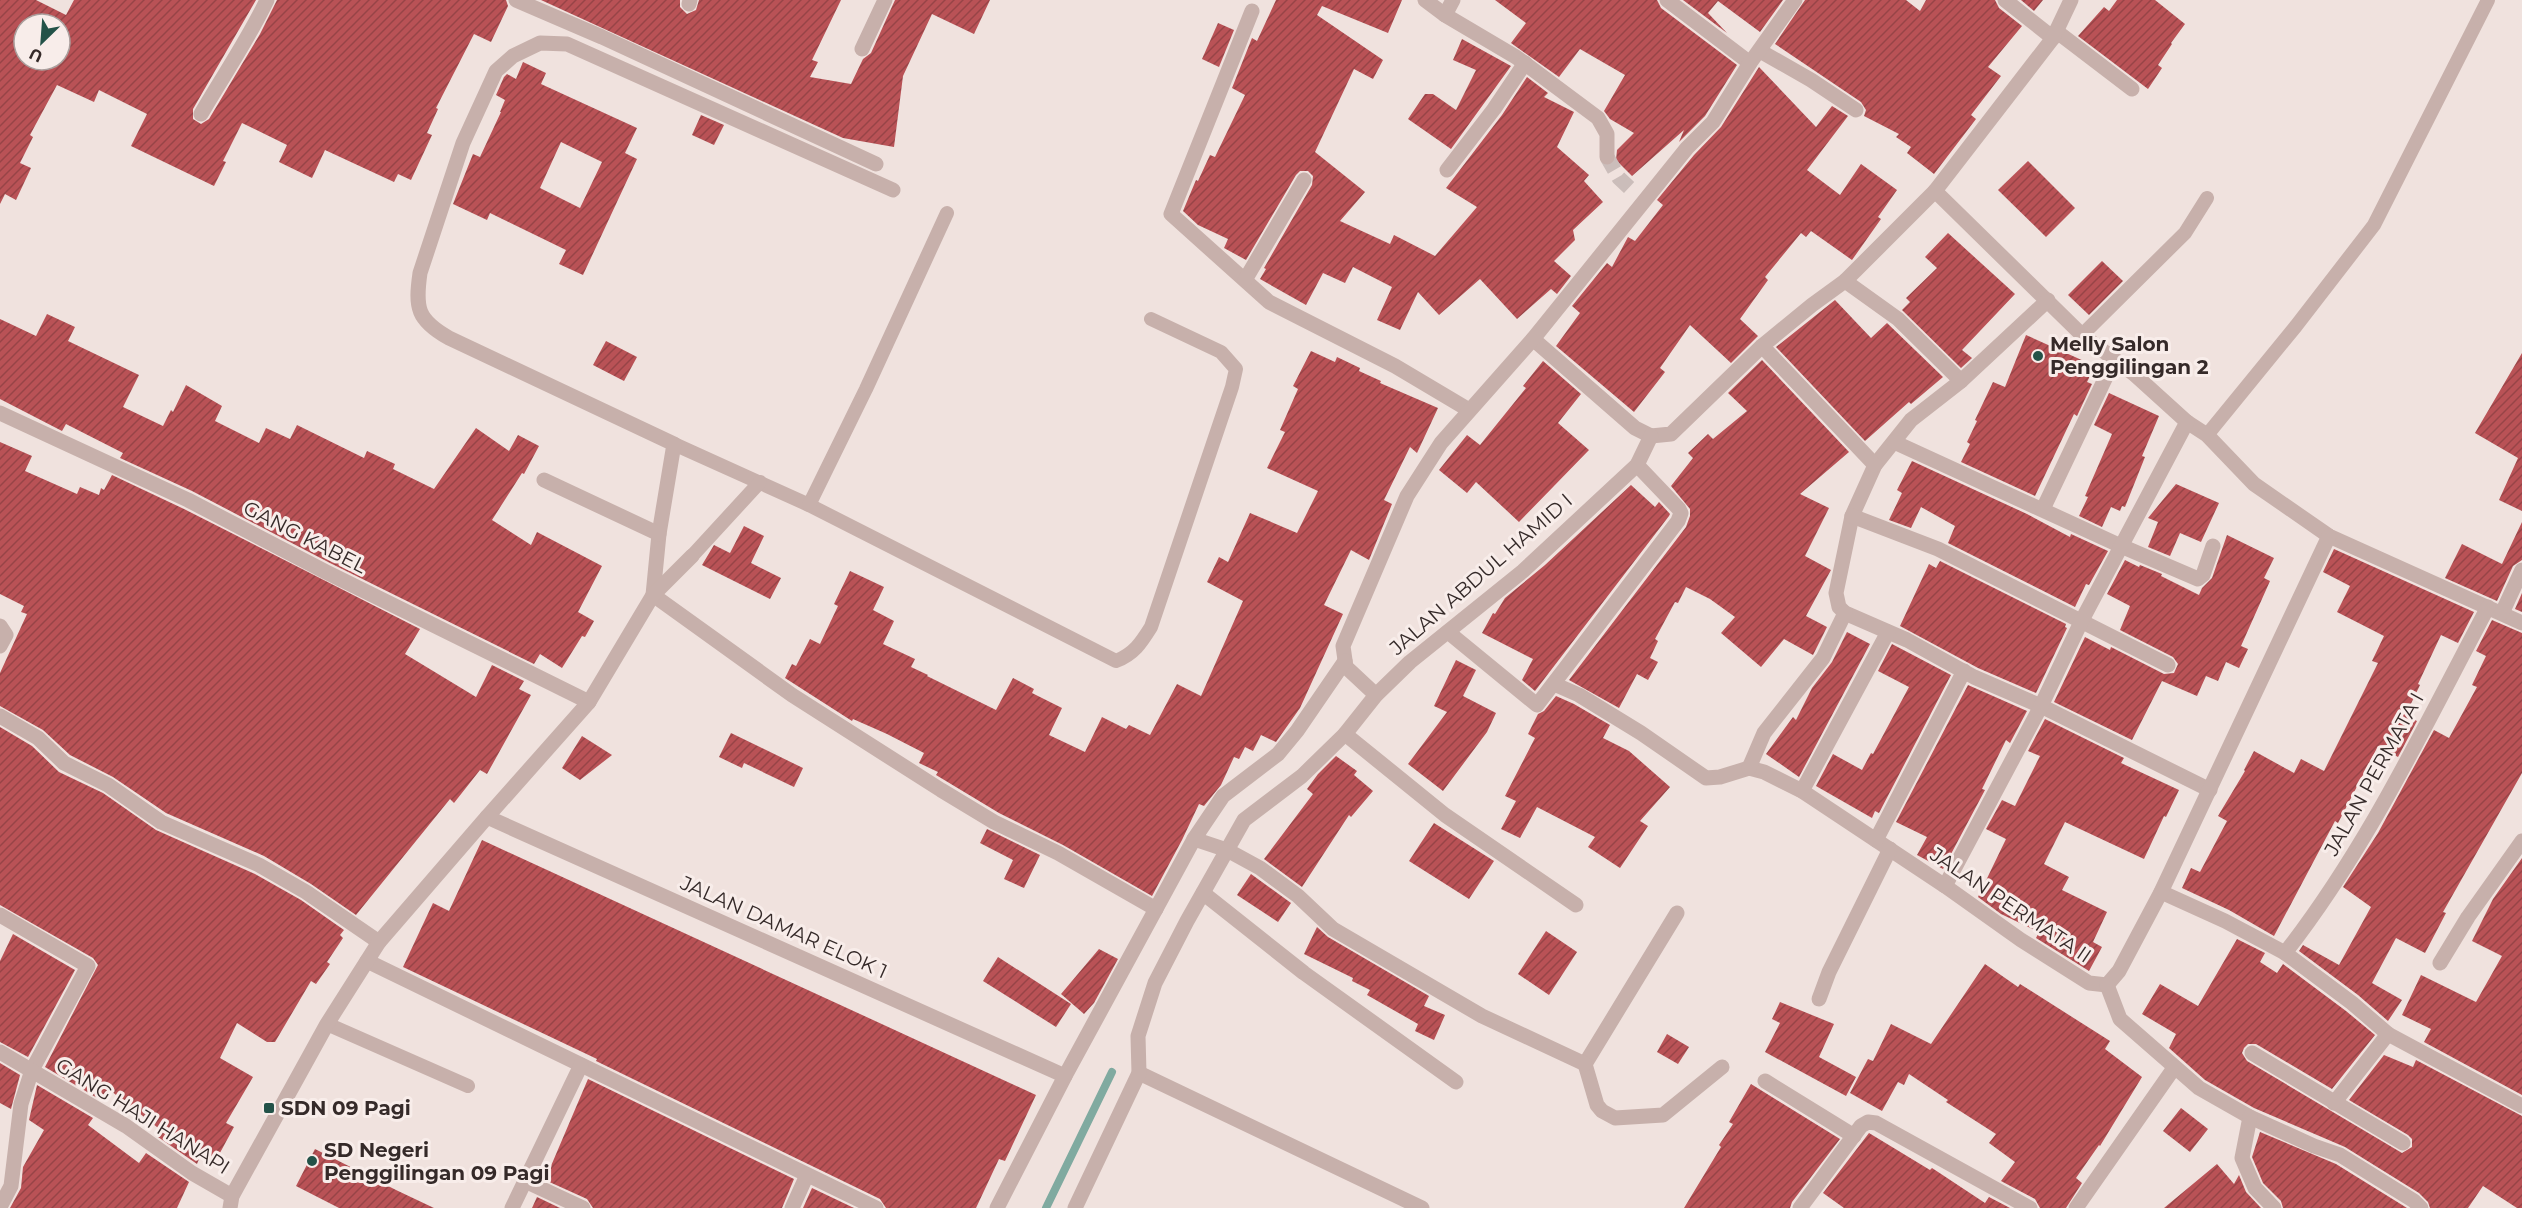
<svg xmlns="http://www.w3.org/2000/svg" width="2522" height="1208" viewBox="0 0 2522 1208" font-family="Montserrat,sans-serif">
	<defs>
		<pattern id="building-hatch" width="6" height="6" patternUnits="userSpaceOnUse" patternTransform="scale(1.5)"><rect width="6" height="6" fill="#b95256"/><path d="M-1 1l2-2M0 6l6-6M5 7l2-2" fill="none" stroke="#974447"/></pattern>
	</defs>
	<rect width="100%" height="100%" fill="#f0e2de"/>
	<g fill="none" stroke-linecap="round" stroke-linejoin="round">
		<!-- stream -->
		<polyline stroke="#80aaa0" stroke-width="8" points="1046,1208 1112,1072"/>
	</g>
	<!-- building -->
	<g fill="url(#building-hatch)" fill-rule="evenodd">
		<path d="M 0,0 L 36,0 L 66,15 L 74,0 L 256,0 L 193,109 L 193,119 L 201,124 L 209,119 L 260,34 L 277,0 L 506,0 L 508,6 L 491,42 L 474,34 L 436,108 L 438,109 L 427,133 L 432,135 L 411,180 L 398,174 L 394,182 L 325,150 L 312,178 L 279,162 L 287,145 L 242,123 L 223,161 L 226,162 L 214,186 L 131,146 L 147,114 L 99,90 L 94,102 L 57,85 L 30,135 L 33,137 L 20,163 L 31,168 L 16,200 L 5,194 L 0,204 ZM 24,24 L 60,24 L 60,60 L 24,60 Z"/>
		<polygon points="541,0 680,0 680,7 687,14 696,10 699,0 841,0 812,60 818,62 810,77 851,84 863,59 871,53 895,0 990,0 974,34 932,14 903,76 894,147 843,138"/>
		<polygon points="1276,0 1402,0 1388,33 1322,6 1317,15 1383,60 1373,79 1354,69 1315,152 1365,192 1340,221 1390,244 1394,235 1435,256 1477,207 1446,188 1502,115 1527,77 1548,93 1544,97 1574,112 1557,147 1589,175 1584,181 1603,202 1573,230 1575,240 1554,261 1571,276 1557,294 1551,289 1517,319 1480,279 1439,315 1418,292 1400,330 1377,320 1392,287 1353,267 1345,283 1323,273 1306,305 1260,279 1266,269 1264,268 1312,185 1313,176 1308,171 1300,171 1296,175 1246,260 1224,248 1228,239 1198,225 1183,211 1196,180 1198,181 1210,155 1215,157 1245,95 1232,88 1252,38 1257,41"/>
		<polygon points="1495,0 1657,0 1661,8 1737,65 1705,116 1679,142 1684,130 1632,176 1616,160 1617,150 1634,133 1610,119 1604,111 1625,75 1580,49 1559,77 1511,43 1526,23"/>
		<polygon points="1683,0 1783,0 1760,32 1718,1 1708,13 1727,33"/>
		<polygon points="1805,0 1906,0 1920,11 1926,0 1995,0 1999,8 2022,26 1988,67 2001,76 1971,115 1976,119 1934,174 1907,153 1911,147 1896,137 1899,134 1864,116 1866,110 1861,102 1775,44"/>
		<polygon points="2021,0 2043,0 2034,11"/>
		<polygon points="2117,0 2155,0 2185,24 2171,43 2172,44 2158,65 2162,68 2148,89 2078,36 2104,7 2109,11"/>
		<polygon points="1218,23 1234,30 1219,67 1202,59"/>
		<polygon points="1462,39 1511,66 1451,149 1408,119 1425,94 1433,94 1456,110 1476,70 1453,60"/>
		<path d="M 523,62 L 546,73 L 541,84 L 637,128 L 625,153 L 637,159 L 583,275 L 559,264 L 566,250 L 490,213 L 487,220 L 453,204 L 473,154 L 480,157 L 501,112 L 500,112 L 505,100 L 496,95 L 504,77 L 507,74 L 516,79 ZM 561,142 L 602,162 L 580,208 L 540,188 Z"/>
		<polygon points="1759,67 1816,127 1832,106 1848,116 1807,170 1840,195 1861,164 1897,190 1878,217 1881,219 1852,260 1811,231 1806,237 1801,233 1765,277 1768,280 1740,319 1758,336 1731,363 1690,325 1660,368 1665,372 1634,412 1556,346 1580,313 1572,306 1607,263 1612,267 1628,237 1635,241 1663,205 1657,200 1694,155 1721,127"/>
		<polygon points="701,115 724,125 714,145 692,135"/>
		<polygon points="2028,161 2075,208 2046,237 1998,190"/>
		<polygon points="1948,233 2015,294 1962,350 1972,358 1961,368 1902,310 1910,302 1906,298 1937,268 1925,257"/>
		<polygon points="2102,261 2123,281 2089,315 2068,295"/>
		<polygon points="1835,300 1871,338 1887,323 1943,377 1911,404 1909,402 1865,441 1776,347"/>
		<polygon points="47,314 75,327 68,341 139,375 123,407 163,426 171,410 173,412 186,385 222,406 215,421 259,443 266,428 290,439 297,425 364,458 367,451 395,464 393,469 434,489 476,428 509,451 518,435 539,446 524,474 522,473 492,520 531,545 537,532 602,566 578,612 594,621 585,637 582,636 562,668 540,654 534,664 330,563 192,491 120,458 123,453 66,424 62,431 0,399 0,319 36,336"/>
		<polygon points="2026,335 2095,366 2087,382 2092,384 2077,416 2074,414 2035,496 1961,462 1970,444 1967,442 1977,421 1975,420 1993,382 2005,387"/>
		<polygon points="606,341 637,357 624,381 593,365"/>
		<polygon points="1311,351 1335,362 1337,357 1360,368 1359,371 1381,381 1380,383 1438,408 1417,453 1410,447 1384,500 1392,504 1369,560 1351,550 1324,605 1343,614 1300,708 1276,742 1261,735 1253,751 1245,747 1239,759 1234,757 1221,785 1204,806 1199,804 1182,840 1152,896 1063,845 999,813 936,775 938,772 919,763 924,753 887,734 853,719 852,721 785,678 792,664 796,666 810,639 820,644 838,606 834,604 850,571 884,587 873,610 894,621 883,644 915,659 911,667 928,675 927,676 996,710 1013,678 1034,689 1032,693 1062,708 1049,735 1085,752 1102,717 1126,729 1129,725 1150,735 1177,684 1201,696 1243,601 1207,582 1219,557 1228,562 1250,513 1297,533 1318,491 1267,468 1285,432 1280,430 1298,389 1293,386"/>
		<polygon points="2522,353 2522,511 2499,500 2518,458 2475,433"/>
		<polygon points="1762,360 1849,452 1800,494 1829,508 1805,556 1831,570 1806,616 1827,627 1813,655 1784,639 1761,667 1721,633 1735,617 1710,599 1686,587 1678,603 1675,602 1655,639 1658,641 1650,658 1658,662 1648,680 1637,674 1619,708 1569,680 1686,527 1690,516 1690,509 1671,486 1693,458 1688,453 1708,434 1713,439 1747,411 1728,393"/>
		<polygon points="1543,361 1581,394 1558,423 1589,450 1519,522 1476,482 1467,493 1439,470 1467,435 1480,445 1526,388 1523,386"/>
		<polygon points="2109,393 2159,416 2142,456 2145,457 2125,507 2122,506 2120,511 2111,507 2102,527 2079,516 2088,497 2085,496 2112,434 2094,425"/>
		<polygon points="0,442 32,456 25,471 77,494 80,487 99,495 101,488 104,490 112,475 184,509 420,629 405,654 476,697 492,665 524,681 519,689 531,695 487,774 480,770 454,803 450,799 356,915 311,884 264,856 166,813 113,777 70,755 43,730 0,706 0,673 27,614 21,612 24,606 0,594"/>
		<polygon points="1912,461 2027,514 2070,537 2071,534 2108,551 2089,585 2086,584 2075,607 1948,543 1955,526 1921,507 1911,528 1889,520 1902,493 1897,490"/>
		<polygon points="2176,484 2219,503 2201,542 2180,533 2170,556 2148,547 2158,522 2148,518"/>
		<polygon points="1631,485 1655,507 1659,502 1670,514 1669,516 1535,691 1522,680 1533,659 1482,633 1493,613 1495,614 1505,598 1545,565"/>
		<polygon points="2522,522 2522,560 2513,566 2497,601 2445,578 2462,544 2502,564"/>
		<polygon points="744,526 764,536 751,563 781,578 770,599 702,565 714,545 730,553"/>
		<polygon points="2227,535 2274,558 2264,578 2270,581 2241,646 2248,649 2239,668 2226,662 2218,681 2206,676 2197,696 2162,681 2132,740 2054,702 2085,637 2110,650 2111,647 2164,674 2174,673 2178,664 2173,657 2120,630 2130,606 2107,594 2125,560 2139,567 2140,565 2162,574 2161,576 2199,595 2202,588 2212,578"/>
		<polygon points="2334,549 2474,612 2458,643 2441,635 2418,684 2420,685 2407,712 2409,714 2408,717 2417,721 2398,757 2378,746 2338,823 2335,821 2274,936 2229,910 2182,888 2191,868 2200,872 2227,821 2218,816 2245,771 2244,770 2254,751 2294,773 2301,759 2324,771 2378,663 2372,661 2384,636 2337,612 2350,586 2323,572"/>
		<polygon points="1940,561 2066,624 2065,627 2067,628 2036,693 1978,668 1900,626 1929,564 1936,568"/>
		<polygon points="2522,593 2522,612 2515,609"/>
		<polygon points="2492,620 2522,633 2522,773 2443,912 2446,913 2425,953 2396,938 2381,966 2372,983 2402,1000 2388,1021 2358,995 2299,951 2303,945 2339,965 2371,907 2343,887 2378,833 2434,730 2449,738 2477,687 2472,685 2486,656 2476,651"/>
		<polygon points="1847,632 1870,644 1799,777 1766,754 1793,717 1796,720 1812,688 1832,662"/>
		<polygon points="1892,644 1951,675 1879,813 1875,811 1872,818 1816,786 1833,754 1862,770 1871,753 1873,754 1909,687 1878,671"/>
		<polygon points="1456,660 1476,670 1463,696 1496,713 1487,732 1443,791 1408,764 1447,712 1434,706"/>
		<polygon points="1968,685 2027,711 2010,743 2006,740 1982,789 1985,790 1943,869 1917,855 1927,837 1896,822"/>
		<polygon points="1556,696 1574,704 1610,725 1603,738 1629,751 1670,787 1640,821 1648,826 1620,868 1588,847 1595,837 1537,807 1520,838 1501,829 1516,801 1505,796 1535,738 1528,734 1538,714 1544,711"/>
		<polygon points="2045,719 2124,758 2121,763 2179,790 2166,817 2164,816 2144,859 2065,822 2044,864 2069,877 2062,890 2107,912 2093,942 2102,947 2089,971 2036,938 2039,932 2001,914 1978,897 2006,839 1986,829 2002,800 2015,806 2040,756 2028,751"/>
		<polygon points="0,727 32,746 59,772 103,793 156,830 255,874 301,900 344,930 340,935 343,938 327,962 330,964 316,984 311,981 275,1042 267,1042 237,1023 220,1058 253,1077 226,1123 234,1127 215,1162 201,1154 197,1164 158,1137 162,1131 111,1091 104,1102 45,1067 98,965 93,958 0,905"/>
		<polygon points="731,733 803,768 794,787 744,763 742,768 719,757"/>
		<polygon points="582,736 612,755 580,780 562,768"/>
		<polygon points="1336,756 1357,771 1354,775 1373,791 1351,817 1349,815 1302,887 1264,859 1313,794 1307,789 1318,774"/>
		<polygon points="1434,823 1494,861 1469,899 1409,861"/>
		<polygon points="987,829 1040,855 1024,888 1004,879 1013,860 980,843"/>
		<polygon points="482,840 1036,1095 1005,1161 999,1159 976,1208 886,1208 880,1199 596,1061 597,1059 403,967 433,903 449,911"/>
		<polygon points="2522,858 2522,1095 2424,1042 2431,1029 2402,1015 2421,975 2476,1002 2502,956 2472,941 2493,899"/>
		<polygon points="1251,874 1291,903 1278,922 1237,895"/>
		<polygon points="1317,927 1328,937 1429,996 1424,1006 1445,1015 1434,1040 1415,1031 1418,1024 1367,995 1370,990 1352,981 1353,978 1304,954"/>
		<polygon points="1546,931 1577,952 1549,995 1518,974"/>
		<polygon points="13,934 75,970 28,1057 0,1042 0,961"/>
		<polygon points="2237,939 2265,953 2260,962 2277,973 2283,964 2346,1011 2375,1035 2332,1089 2256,1044 2248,1044 2244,1048 2242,1053 2247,1061 2402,1153 2412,1147 2412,1139 2408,1135 2349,1100 2384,1055 2413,1067 2416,1060 2522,1116 2522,1208 2517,1208 2483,1186 2468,1208 2430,1208 2428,1202 2419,1193 2345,1147 2254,1108 2205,1080 2169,1048 2176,1034 2142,1014 2160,984 2198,1006"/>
		<polygon points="1099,949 1118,959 1094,1003 1084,1014 1061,994"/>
		<polygon points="998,957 1071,1004 1056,1027 983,981"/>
		<polygon points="1985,964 2018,987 2020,984 2110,1041 2105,1049 2142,1077 2100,1146 2099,1145 2076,1178 2082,1183 2066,1208 2040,1208 2035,1199 2001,1181 2015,1162 1989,1143 1996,1134 1946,1102 1948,1100 1909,1074 1904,1085 1898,1082 1882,1111 1850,1093 1868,1059 1873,1061 1891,1024 1931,1044"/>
		<polygon points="1780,1002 1834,1024 1819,1057 1856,1077 1846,1096 1765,1052 1780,1023 1772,1019"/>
		<polygon points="1667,1034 1689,1047 1678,1064 1657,1052"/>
		<polygon points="0,1063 20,1075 11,1109 0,1103"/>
		<polygon points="588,1079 794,1179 782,1208 593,1208 587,1199 545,1180"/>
		<polygon points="1751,1084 1840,1139 1792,1202 1790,1208 1684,1208 1721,1147 1719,1145 1733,1124 1729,1122"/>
		<polygon points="37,1085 93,1118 88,1125 139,1163 146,1153 189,1182 177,1208 10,1208 21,1188 23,1167 44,1130 29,1120"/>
		<polygon points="2181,1108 2208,1129 2190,1152 2163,1131"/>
		<polygon points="2260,1132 2336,1164 2407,1208 2283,1208 2281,1201 2263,1183 2252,1157"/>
		<polygon points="1869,1133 1930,1170 1932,1168 1985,1203 1989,1197 2010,1208 1844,1208 1823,1193"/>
		<polygon points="315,1149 396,1190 434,1208 339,1208 296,1186"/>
		<polygon points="2217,1164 2234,1184 2239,1175 2246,1192 2261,1208 2164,1208"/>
		<polygon points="812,1188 854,1208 803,1208"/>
		<polygon points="537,1197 560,1208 532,1208"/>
	</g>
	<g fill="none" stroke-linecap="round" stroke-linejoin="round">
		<!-- street-tunnel -->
		<polyline stroke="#cbbdba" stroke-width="15" stroke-dasharray="15 8" stroke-linecap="butt" points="1607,157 1619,178 1634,192"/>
		<!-- lane -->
		<g stroke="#c7b0ab" stroke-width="14">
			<polyline points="2082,335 2185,233 2207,198"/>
			<polyline points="2207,435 2296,326 2374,225 2488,0"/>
			<path d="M 674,444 L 809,505 L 1116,661 C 1134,654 1141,643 1151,627 L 1232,387 L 1236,369 L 1221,352 L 1151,319"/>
			<polyline points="809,505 866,389 947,213"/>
			<polyline points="692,556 760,482"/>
			<polyline points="327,1024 468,1086"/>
		</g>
		<!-- street -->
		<g stroke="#c7b0ab" stroke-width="15">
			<polyline points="516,0 602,37 876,164"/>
			<polyline points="1425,0 1445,15 1516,57 1598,118 1607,134 1607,157"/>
			<polyline points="1667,0 1750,63"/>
			<polyline points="2005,0 2053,38"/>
			<polyline points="689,4 690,0"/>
			<polyline points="1252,11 1171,214 1269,302 1395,366 1469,410"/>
			<polyline points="1445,15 1453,0"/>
			<polyline points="2056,31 2132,89"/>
			<polyline points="862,49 885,0"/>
			<polyline points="1760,51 1811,80 1856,110"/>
			<path d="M 201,114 C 223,76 248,40 267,0"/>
			<polyline points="1447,170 1494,109 1525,63"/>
			<path d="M 893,190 L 567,44 L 540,43 L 513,56 L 496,71 L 463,143 L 420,273 C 415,308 417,320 449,338 L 674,444 L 659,534 L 653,595 L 792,695 L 941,790 L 994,822 L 1058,853 L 1156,909"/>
			<polyline points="1935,191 2082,335 2134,374 2187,422 2207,435 2254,484 2329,536 2522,623"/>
			<polyline points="1245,280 1304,180"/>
			<polyline points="1845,281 1898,319 1961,381"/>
			<polyline points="2048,300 1961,381 1911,420 1875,465 1852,516 1836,593 1839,607 1845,613 1907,640 1974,677 2041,706 2210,790"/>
			<polyline points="1533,339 1635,428 1651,436"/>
			<polyline points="1762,346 1875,465"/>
			<polyline points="0,413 188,500 326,572 589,702"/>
			<polyline points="1651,436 1671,434 1762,346 1812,305 1845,281 1935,191 2053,38 2071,0"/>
			<polyline points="1894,442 2121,546 2198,579 2203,575 2213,546"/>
			<polyline points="544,480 659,534"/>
			<polyline points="2043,509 2114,360"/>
			<polyline points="1852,516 1938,549 2168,665"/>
			<polyline points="2502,613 2522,570"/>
			<polyline points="0,626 6,635 0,646"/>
			<polyline points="1448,632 1537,705 1678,521 1681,513 1679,509 1637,465"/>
			<polyline points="1554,684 1579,695 1641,733 1706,778 1720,777 1749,768 1764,772 1802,791 1945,886 2021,940 2089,983 2107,985"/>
			<polyline points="1376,695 1346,667 1343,646 1407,496 1441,443 1533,339 1687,148 1713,122 1750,63 1795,0"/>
			<polyline points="0,716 38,738 64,763 108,785 161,822 259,865 306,892 379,942"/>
			<polyline points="1345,734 1445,815 1576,905"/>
			<polyline points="1749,768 1764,733 1823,658 1845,613"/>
			<polyline points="1802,791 1888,632"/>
			<polyline points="487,817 589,702 653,595 692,556"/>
			<polyline points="1194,839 1223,796 1278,754 1297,731 1345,661"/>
			<polyline points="1876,840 1964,671"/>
			<polyline points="1945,886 2041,706 2081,622 2187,422"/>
			<polyline points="2161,892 2225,921 2285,953 2352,1003 2388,1034 2522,1106"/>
			<polyline points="1203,893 1304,973 1456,1082"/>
			<polyline points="1677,913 1585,1064 1597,1105 1602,1111 1615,1118 1663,1115 1722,1067"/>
			<polyline points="0,915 88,966 32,1070 21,1104 11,1186 0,1207"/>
			<path d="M 2285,953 C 2368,847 2425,725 2488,607"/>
			<polyline points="367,961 876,1208"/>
			<polyline points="2440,963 2468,917 2522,841"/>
			<polyline points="2107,985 2119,971 2161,892 2329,536"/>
			<polyline points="2107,985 2120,1019 2199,1088 2250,1117 2314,1146 2340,1155 2414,1201 2421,1208"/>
			<polyline points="1819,999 1829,972 1890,849"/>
			<polyline points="0,1052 126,1126 192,1173 232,1196"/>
			<polyline points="2252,1053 2403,1143"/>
			<polyline points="1139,1073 1422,1208"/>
			<polyline points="1765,1081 1854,1136"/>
			<polyline points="2334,1103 2388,1034"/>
			<polyline points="2250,1117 2242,1158 2255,1188 2274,1208"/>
			<polyline points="525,1181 583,1208"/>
			<polyline points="230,1208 232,1196 327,1024 379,942 487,817 1065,1076"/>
			<polyline points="512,1208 581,1065"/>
			<polyline points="792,1208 807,1175"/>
			<polyline points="997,1208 1065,1076 1194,839 1227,850 1260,868 1298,896 1333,929 1482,1016 1585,1064"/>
			<polyline points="1075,1208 1139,1073 1138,1036 1155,983 1187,921 1244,820 1302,776 1345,734 1376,695 1410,662 1523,571 1637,465 1651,436"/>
			<polyline points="1800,1208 1861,1126 1868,1122 1876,1123 2030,1208"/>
			<polyline points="2076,1208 2174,1068"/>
		</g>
	</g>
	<!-- markers -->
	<g fill="#235248" stroke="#f8edea" stroke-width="2">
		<circle cx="2038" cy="356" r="6"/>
		<rect x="263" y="1102" width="12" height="12" rx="3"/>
		<circle cx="312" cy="1161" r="6"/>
	</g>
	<g text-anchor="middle" stroke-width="6" stroke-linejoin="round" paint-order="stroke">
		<!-- poi labels -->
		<g font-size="20" font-weight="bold" fill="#352a29" stroke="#f8edea" text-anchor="start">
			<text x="2050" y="351">Melly Salon<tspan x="2050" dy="23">Penggilingan 2</tspan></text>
			<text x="281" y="1115">SDN 09 Pagi</text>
			<text x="324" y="1157">SD Negeri<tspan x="324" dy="23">Penggilingan 09 Pagi</tspan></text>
		</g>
		<!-- street labels -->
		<g font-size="20" fill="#352a29" stroke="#f8edea">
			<text transform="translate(305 537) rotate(27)" y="7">GANG KABEL</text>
			<text transform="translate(1481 574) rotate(-41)" y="7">JALAN ABDUL HAMID I</text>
			<text transform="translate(2374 774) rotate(-61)" y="7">JALAN PERMATA I</text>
			<text transform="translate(2011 905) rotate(34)" y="7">JALAN PERMATA II</text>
			<text transform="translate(784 927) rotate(24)" y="7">JALAN DAMAR ELOK 1</text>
			<text transform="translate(143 1116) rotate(32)" y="7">GANG HAJI HANAPI</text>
		</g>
	</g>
	<!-- north arrow -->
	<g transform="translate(42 42) rotate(205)"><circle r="28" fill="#f8edea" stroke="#aa9f9d" stroke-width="1.5"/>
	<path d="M0-4.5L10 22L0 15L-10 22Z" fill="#235248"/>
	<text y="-9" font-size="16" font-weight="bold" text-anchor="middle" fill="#352a29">U</text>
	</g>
</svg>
